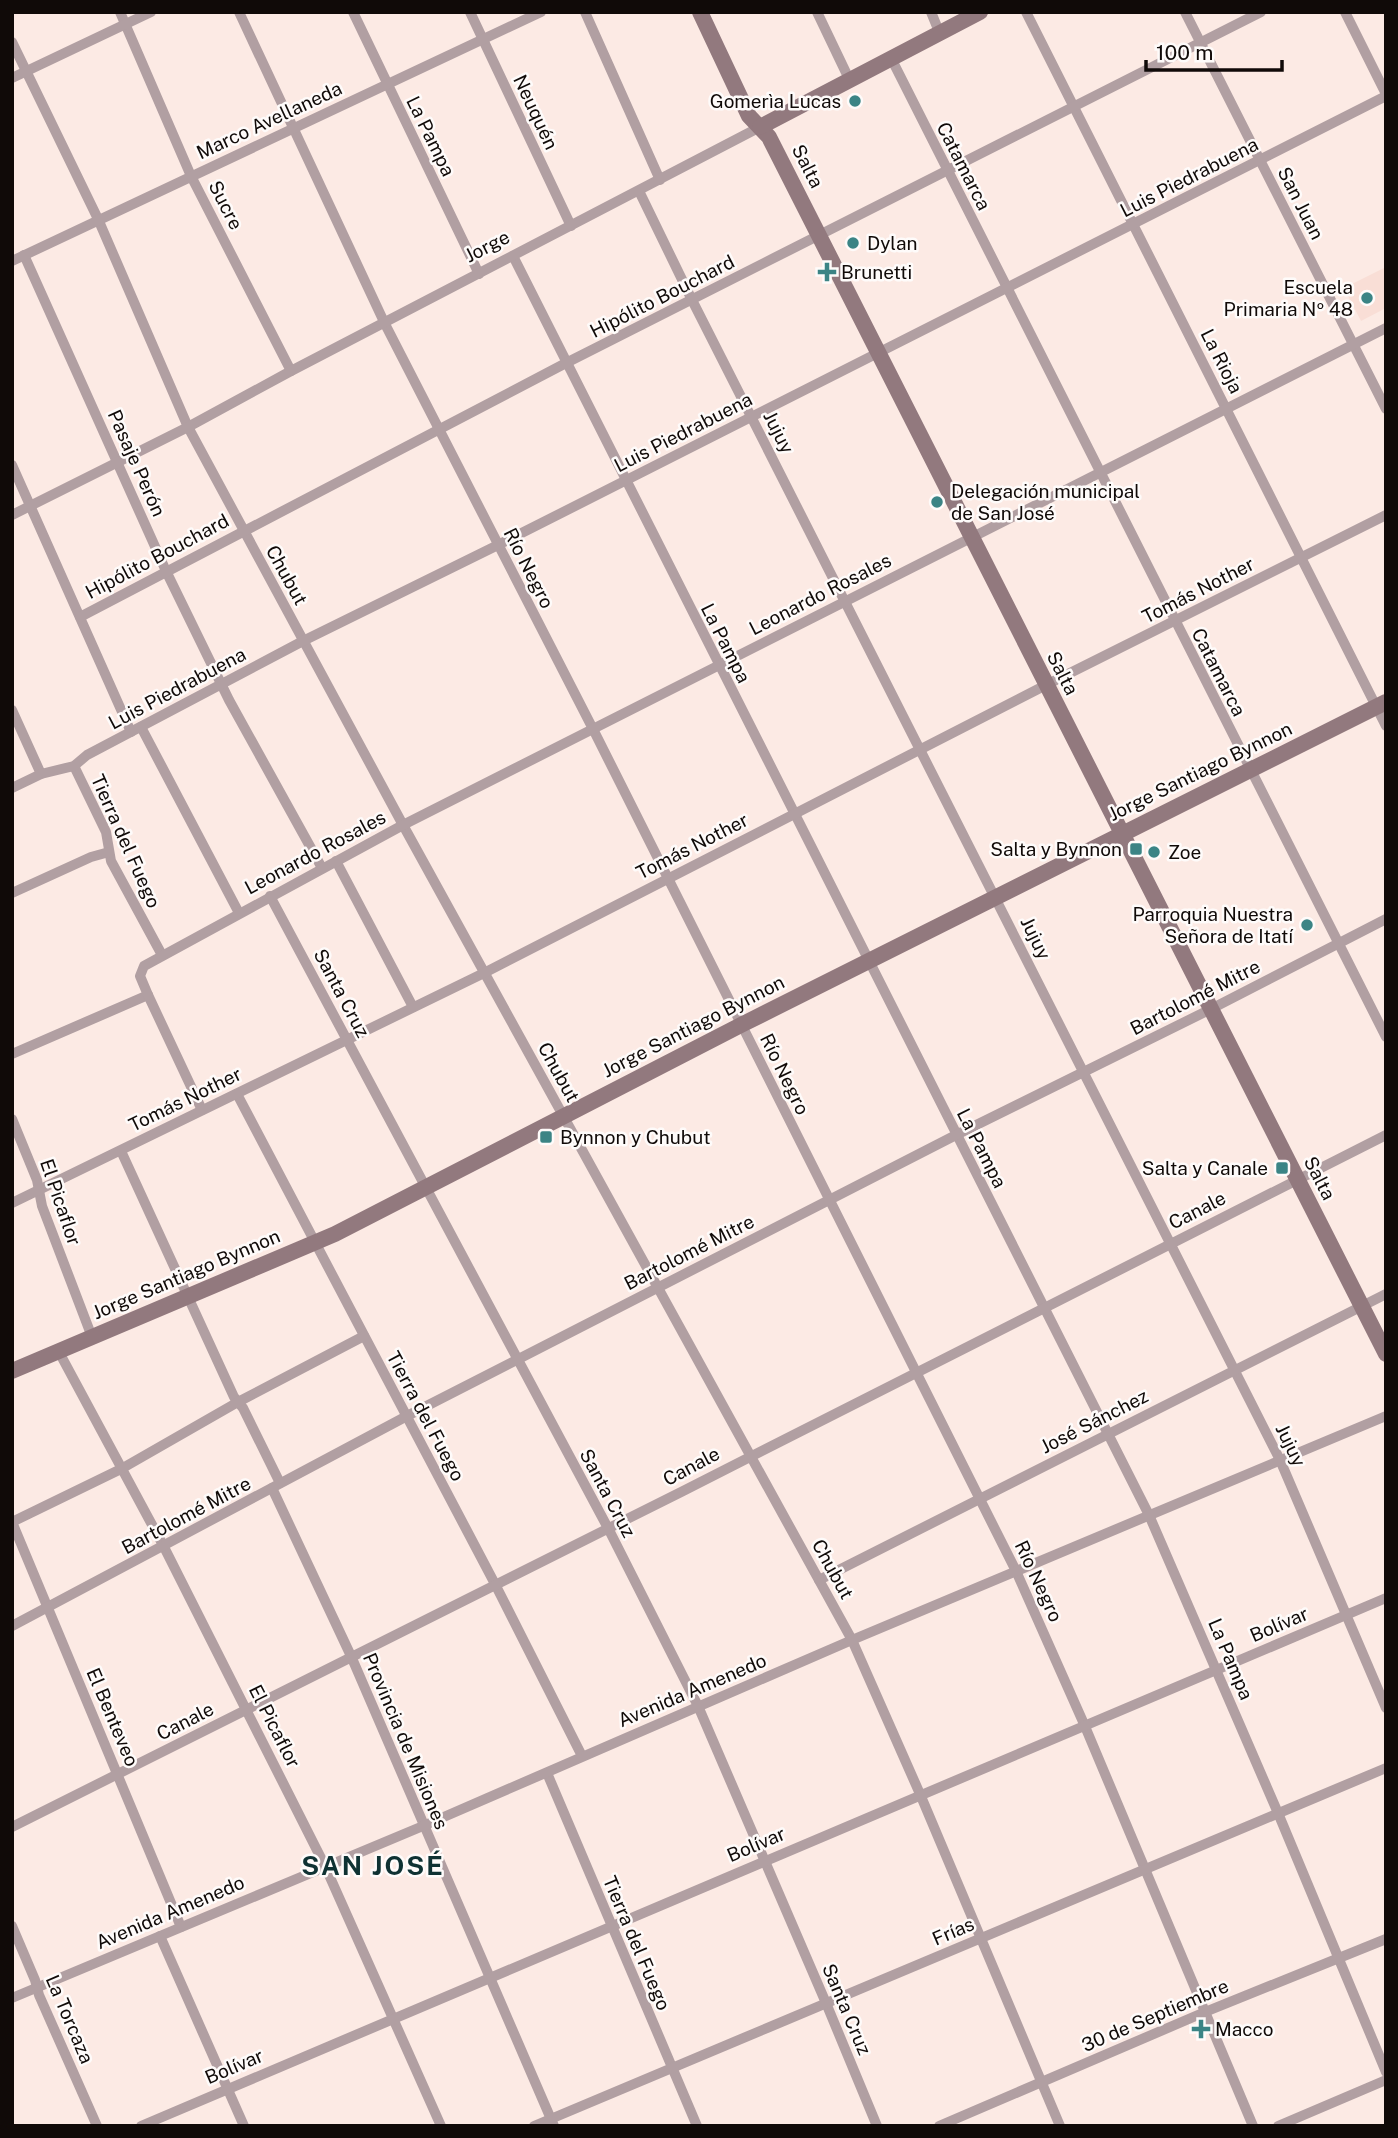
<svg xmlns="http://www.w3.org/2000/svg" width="1398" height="2138" viewBox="0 0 1398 2138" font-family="'Public Sans',sans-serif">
	<rect width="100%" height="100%" fill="#fceae4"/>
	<!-- built -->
	<polygon fill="#f9ded6" points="1386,267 1386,308 1361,321 1344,288"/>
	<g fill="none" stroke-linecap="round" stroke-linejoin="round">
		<!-- street -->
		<g stroke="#b19fa2" stroke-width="10">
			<polyline points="120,12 191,176 291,371"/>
			<polyline points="239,12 385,324 593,729 1016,1571 1084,1724 1253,2126"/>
			<polyline points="353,12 479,274"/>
			<polyline points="470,12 571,226"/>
			<polyline points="585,12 660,180"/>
			<polyline points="817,12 850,81"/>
			<polyline points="931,12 940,34"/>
			<polyline points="1026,12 1386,726"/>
			<polyline points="1185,12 1386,409"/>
			<polyline points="1345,12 1386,94"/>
			<polyline points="12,42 98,219 188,427 403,825 852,1640 920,1794 1060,2126"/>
			<polyline points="891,58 1386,1037"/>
			<polyline points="12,78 151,12"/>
			<polyline points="639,191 692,300 1280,1460 1386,1708"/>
			<polyline points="24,255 166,571 229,700 322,868"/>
			<polyline points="513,256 1149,1515 1278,1813 1386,2072"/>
			<polyline points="12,261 541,12"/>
			<polyline points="12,465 131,732"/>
			<polyline points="12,515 188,427 291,371 760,127"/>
			<polyline points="80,617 566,363 1261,12"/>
			<polyline points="12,710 41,774"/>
			<polyline points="141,727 239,913"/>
			<polyline points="74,766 106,832 111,861 162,955"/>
			<polyline points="12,788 41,774 74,766 87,755 303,641 498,545 1386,96"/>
			<polyline points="336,861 413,1007"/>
			<polyline points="12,893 91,857 109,852"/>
			<polyline points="270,896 609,1530 698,1706 826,2003 877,2126"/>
			<polyline points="12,1054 148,995"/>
			<polyline points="237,1094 495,1584 582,1756"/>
			<polyline points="202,1110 148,995 140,976 144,966 403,825 1386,328"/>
			<polyline points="12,1119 37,1180 42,1206 92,1337"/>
			<polyline points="121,1151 234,1397 243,1408 280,1483"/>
			<polyline points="12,1203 484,973 1046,685 1386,515"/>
			<polyline points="59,1352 164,1547 325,1866 441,2126"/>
			<polyline points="272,1488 351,1656 554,2126"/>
			<polyline points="12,1522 181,1927"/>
			<polyline points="12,1522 121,1469 238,1402 364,1336"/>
			<polyline points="819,1580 1386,1294"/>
			<polyline points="12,1626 407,1416 956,1135 1211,1009 1386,919"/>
			<polyline points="547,1773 697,2126"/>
			<path d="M 12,1827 C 472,1600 928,1366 1386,1135"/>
			<polyline points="12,1926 35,1980 39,1995 97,2126"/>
			<polyline points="160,1936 244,2126"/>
			<polyline points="12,1998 423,1826 852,1640 1386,1416"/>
			<polyline points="141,2126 1386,1598"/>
			<polyline points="534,2126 1386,1768"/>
			<polyline points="939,2126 1205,2012 1386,1939"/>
			<polyline points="1278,2126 1386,2080"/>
		</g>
		<!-- secondary -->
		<g stroke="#92797e" stroke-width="16">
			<polyline points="700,12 749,116 769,137 1386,1354"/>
			<polyline points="760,127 980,12"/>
			<polyline points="12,1371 335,1234 741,1025 1386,702"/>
		</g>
	</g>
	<!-- markers -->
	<g fill="#3b8485" stroke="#fefbfa" stroke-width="2.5">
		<circle cx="855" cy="101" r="7"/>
		<circle cx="853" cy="243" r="7"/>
		<path d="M823.5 261.5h7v7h7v7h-7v7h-7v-7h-7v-7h7z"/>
		<circle cx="1367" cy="298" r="7"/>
		<circle cx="937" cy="502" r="7"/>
		<rect x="1129" y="842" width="14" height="14" rx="3.5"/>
		<circle cx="1154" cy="852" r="7"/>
		<circle cx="1307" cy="925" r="7"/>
		<rect x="539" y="1130" width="14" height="14" rx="3.5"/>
		<rect x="1275" y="1161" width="14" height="14" rx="3.5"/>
		<path d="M1197.5 2018.5h7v7h7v7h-7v7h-7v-7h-7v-7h7z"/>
	</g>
	<g text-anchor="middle" stroke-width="5" stroke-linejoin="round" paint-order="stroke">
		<!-- poi labels -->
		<g font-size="19" fill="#100a08" stroke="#fefbfa" text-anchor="start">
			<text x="841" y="108" text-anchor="end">Gomerìa Lucas</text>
			<text x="867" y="250">Dylan</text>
			<text x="841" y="279">Brunetti</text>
			<text x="1353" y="294" text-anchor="end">Escuela<tspan x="1353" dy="22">Primaria Nº 48</tspan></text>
			<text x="951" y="498">Delegación municipal<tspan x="951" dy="22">de San José</tspan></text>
			<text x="1122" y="856" text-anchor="end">Salta y Bynnon</text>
			<text x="1168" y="859">Zoe</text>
			<text x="1293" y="921" text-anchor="end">Parroquia Nuestra<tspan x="1293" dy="22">Señora de Itatí</tspan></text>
			<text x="560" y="1144">Bynnon y Chubut</text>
			<text x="1268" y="1175" text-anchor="end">Salta y Canale</text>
			<text x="1215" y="2036">Macco</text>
		</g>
		<!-- street labels -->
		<g font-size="19" fill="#100a08" stroke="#fefbfa">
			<text transform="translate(536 112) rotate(65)" y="7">Neuquén</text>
			<text transform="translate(269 120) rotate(-25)" y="7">Marco Avellaneda</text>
			<text transform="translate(431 136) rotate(64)" y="7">La Pampa</text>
			<text transform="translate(808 166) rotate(63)" y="7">Salta</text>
			<text transform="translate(964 166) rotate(63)" y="7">Catamarca</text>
			<text transform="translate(1189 177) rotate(-27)" y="7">Luis Piedrabuena</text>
			<text transform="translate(1301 203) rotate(63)" y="7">San Juan</text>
			<text transform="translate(226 205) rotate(63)" y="7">Sucre</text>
			<text transform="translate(487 246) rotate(-27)" y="7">Jorge</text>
			<text transform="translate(662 296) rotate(-27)" y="7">Hipólito Bouchard</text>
			<text transform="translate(1222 361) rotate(63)" y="7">La Rioja</text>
			<text transform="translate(683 432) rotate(-27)" y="7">Luis Piedrabuena</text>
			<text transform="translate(779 432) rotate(63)" y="7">Jujuy</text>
			<text transform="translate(137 463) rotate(66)" y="7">Pasaje Perón</text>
			<text transform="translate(157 556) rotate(-28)" y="7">Hipólito Bouchard</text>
			<text transform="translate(529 568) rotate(63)" y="7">Río Negro</text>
			<text transform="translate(287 575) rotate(61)" y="7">Chubut</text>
			<text transform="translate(1198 590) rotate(-27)" y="7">Tomás Nother</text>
			<text transform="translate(820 594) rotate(-27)" y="7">Leonardo Rosales</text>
			<text transform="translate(726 643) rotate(63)" y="7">La Pampa</text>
			<text transform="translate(1219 672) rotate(63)" y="7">Catamarca</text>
			<text transform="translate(1063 673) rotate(63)" y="7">Salta</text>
			<text transform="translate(177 688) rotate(-28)" y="7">Luis Piedrabuena</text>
			<text transform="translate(1200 771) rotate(-26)" y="7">Jorge Santiago Bynnon</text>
			<text transform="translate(126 841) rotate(66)" y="7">Tierra del Fuego</text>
			<text transform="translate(692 846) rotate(-27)" y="7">Tomás Nother</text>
			<text transform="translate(315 852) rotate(-28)" y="7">Leonardo Rosales</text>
			<text transform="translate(1036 938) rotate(64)" y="7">Jujuy</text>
			<text transform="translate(342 993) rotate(62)" y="7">Santa Cruz</text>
			<text transform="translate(1195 997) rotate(-27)" y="7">Bartolomé Mitre</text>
			<text transform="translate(693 1026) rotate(-27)" y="7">Jorge Santiago Bynnon</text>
			<text transform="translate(559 1072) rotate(61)" y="7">Chubut</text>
			<text transform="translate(785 1074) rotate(64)" y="7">Río Negro</text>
			<text transform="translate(185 1099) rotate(-26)" y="7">Tomás Nother</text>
			<text transform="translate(982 1148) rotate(63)" y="7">La Pampa</text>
			<text transform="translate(1320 1178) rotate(63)" y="7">Salta</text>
			<text transform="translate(61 1202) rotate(71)" y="7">El Picaflor</text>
			<text transform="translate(1197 1210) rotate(-27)" y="7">Canale</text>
			<text transform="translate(689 1252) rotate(-27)" y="7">Bartolomé Mitre</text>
			<text transform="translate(186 1274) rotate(-23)" y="7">Jorge Santiago Bynnon</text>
			<text transform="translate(426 1416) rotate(62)" y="7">Tierra del Fuego</text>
			<text transform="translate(1094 1421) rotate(-27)" y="7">José Sánchez</text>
			<text transform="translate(1291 1445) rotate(64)" y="7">Jujuy</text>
			<text transform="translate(691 1466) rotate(-28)" y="7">Canale</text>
			<text transform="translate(608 1493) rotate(62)" y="7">Santa Cruz</text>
			<text transform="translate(186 1515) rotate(-28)" y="7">Bartolomé Mitre</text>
			<text transform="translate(833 1569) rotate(61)" y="7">Chubut</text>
			<text transform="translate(1039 1581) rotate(65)" y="7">Río Negro</text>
			<text transform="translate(1279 1624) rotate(-23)" y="7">Bolívar</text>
			<text transform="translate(1231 1659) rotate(67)" y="7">La Pampa</text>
			<text transform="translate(692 1690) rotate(-23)" y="7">Avenida Amenedo</text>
			<text transform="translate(113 1717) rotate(67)" y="7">El Benteveo</text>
			<text transform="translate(185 1721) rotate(-27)" y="7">Canale</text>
			<text transform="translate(275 1726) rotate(63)" y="7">El Picaflor</text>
			<text transform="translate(406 1741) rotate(67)" y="7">Provincia de Misiones</text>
			<text transform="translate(756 1844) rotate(-23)" y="7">Bolívar</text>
			<text transform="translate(170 1912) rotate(-23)" y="7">Avenida Amenedo</text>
			<text transform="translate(953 1931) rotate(-23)" y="7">Frías</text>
			<text transform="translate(637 1943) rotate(67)" y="7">Tierra del Fuego</text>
			<text transform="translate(847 2009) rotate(67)" y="7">Santa Cruz</text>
			<text transform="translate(1155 2015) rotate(-23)" y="7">30 de Septiembre</text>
			<text transform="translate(70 2019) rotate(67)" y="7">La Torcaza</text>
			<text transform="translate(234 2066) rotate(-23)" y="7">Bolívar</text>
		</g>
		<!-- district labels -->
		<g font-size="26" font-weight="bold" letter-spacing="2" fill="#0f3233" stroke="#fefbfa">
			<text x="373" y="1875">SAN JOSÉ</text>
		</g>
	</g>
	<!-- border -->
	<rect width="1398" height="2138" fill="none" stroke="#100a08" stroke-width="28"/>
	<!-- scale -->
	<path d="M1146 60v10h136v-10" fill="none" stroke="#100a08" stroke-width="3.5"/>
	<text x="1156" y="60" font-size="21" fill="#100a08" stroke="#fefbfa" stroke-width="5" paint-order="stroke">100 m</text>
</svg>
